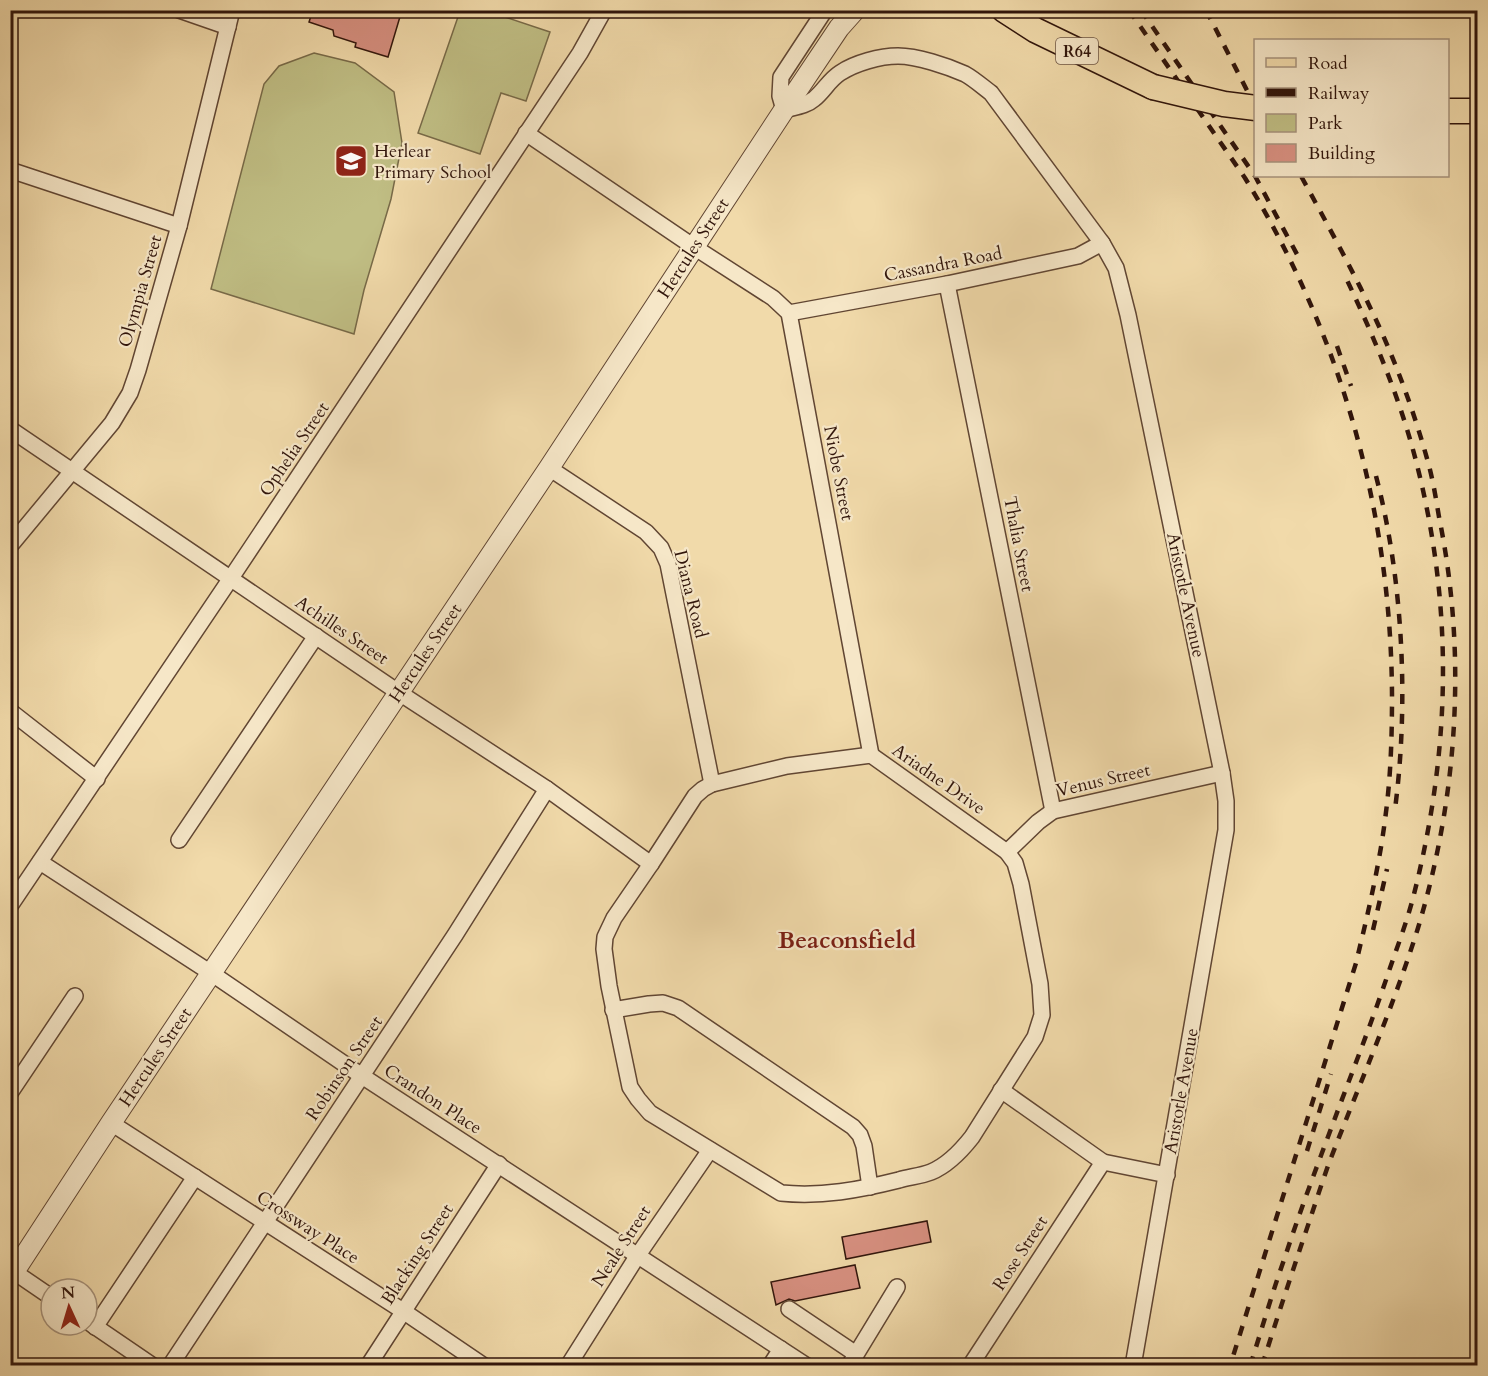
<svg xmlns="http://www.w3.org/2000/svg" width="1488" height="1376" viewBox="0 0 1488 1376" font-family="Cardo,serif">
	<rect width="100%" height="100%" fill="#f1daaa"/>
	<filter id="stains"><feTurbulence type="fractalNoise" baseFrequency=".00333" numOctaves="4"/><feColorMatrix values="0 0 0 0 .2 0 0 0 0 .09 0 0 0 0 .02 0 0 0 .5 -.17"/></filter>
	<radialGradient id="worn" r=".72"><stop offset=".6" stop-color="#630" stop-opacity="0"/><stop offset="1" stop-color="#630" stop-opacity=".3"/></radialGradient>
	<!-- green -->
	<g fill="#c0be84" stroke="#786a48" stroke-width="1.5">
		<polygon points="460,11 487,11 550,32 526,101 501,93 480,154 418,133"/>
		<polygon points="314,53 355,63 394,92 402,143 391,199 364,290 354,334 211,289 264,84 279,66"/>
	</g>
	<!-- building -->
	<g fill="#d89081" stroke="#31150b" stroke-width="1.5">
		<polygon points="313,10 402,10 388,57 355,47 356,43 334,36 333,30 309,22"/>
		<polygon points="927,1221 931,1242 846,1259 842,1237"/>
		<polygon points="855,1265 860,1288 795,1301 789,1299 776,1305 771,1282"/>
	</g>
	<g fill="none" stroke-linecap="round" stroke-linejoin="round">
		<!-- minor casing -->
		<g stroke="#614633" stroke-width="18">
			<g id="minor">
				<polyline points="179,10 228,27"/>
				<path d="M 825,10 L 781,77 L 780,96 L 784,110 C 794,107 806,106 814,99 C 824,91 829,80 840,73 C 855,63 880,56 898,56 C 917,56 947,66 965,74 C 974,79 983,87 991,93 L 1102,243 L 1116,268 L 1128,315 L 1222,773 L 1226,801 L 1226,830 L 1133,1366"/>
				<polyline points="526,133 694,247 773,298 789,313 871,755"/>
				<polyline points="10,170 179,226"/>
				<polyline points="947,284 1053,811"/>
				<polyline points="789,313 947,284 1078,256 1102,243"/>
				<polyline points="10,429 398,692 547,789 651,864"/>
				<polyline points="549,468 646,532 661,548 668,564 712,784"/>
				<polyline points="10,546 112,423 130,393 138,370 179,226 232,10"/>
				<polyline points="10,711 97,779"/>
				<path d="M 871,755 L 1007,852 L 1015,863 L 1021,884 L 1040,984 L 1042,1015 L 1035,1037 L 972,1137 C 961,1151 948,1165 931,1172 C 921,1176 909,1177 899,1180 C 859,1190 822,1197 781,1193 L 650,1113 L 638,1099 L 630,1087 L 609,986 L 604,949 L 605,937 L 614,918 L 651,864 L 695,796 L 703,789 L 712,784 L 787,766 Z"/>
				<polyline points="179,840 316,636"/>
				<polyline points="1007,852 1038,822 1053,811 1222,773"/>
				<polyline points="40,862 211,973 362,1076 807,1366"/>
				<polyline points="10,906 231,578 580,53 604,10"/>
				<polyline points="613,1010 649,1004 663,1003 678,1008 853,1127 860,1135 864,1146 870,1187"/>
				<polyline points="1001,1090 1103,1162 1167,1175"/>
				<polyline points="10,1093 75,996"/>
				<polyline points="111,1123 403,1311 484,1366"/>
				<polyline points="10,1269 51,1297"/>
				<polyline points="789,1309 856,1354"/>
				<polyline points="87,1321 153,1366"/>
				<polyline points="95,1327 195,1177"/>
				<polyline points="170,1366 455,935 547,789"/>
				<polyline points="368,1366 499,1164"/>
				<polyline points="568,1366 638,1255 710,1150"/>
				<polyline points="770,1366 781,1349"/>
				<polyline points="849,1366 897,1287"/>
				<polyline points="970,1366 1103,1162"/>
			</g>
		</g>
		<!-- tertiary casing -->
		<g stroke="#614633" stroke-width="22">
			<polyline id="tertiary" points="10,1278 111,1123 549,468 784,110 839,28 855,10"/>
		</g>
		<!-- primary casing -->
		<g stroke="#31150b" stroke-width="27">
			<g id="primary">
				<polyline points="1004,10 1035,30 1153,87"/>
				<polyline points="1448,111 1478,111"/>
			</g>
		</g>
		<!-- minor -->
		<use href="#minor" stroke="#f6e7c8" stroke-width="15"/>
		<!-- tertiary -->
		<use href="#tertiary" stroke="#f6e7c8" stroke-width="20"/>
		<!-- primary -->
		<use href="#primary" stroke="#f1daaa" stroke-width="24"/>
		<!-- rail -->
		<g stroke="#31150b" stroke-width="4.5" stroke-dasharray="10 10" stroke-linecap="butt">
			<path d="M 1129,10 L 1245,178 C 1341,335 1391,511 1392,695 C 1392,734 1391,773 1386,812 C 1380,863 1368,913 1356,963 L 1230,1366"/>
			<polyline points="1141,10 1255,176 1299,258"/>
			<polyline points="1206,10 1256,108"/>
			<polyline points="1337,346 1351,386"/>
			<path d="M 1376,476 C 1403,579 1409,703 1395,809"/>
			<polyline points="1373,930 1387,869"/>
			<polyline points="1307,1151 1331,1074"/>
			<path d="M 1250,1366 C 1262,1329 1272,1293 1285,1257 C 1302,1205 1322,1153 1341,1102 C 1358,1057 1375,1013 1390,968 C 1398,945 1407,921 1413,898 C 1450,754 1454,614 1418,469 C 1402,403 1375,339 1346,278"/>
			<path d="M 1262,1366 C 1275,1324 1289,1282 1303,1240 C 1312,1214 1320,1188 1329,1163 C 1359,1085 1393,1008 1418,928 C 1458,795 1467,653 1439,517 C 1436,499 1433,480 1428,462 C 1413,408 1393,354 1368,303 C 1347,260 1324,218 1301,176"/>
		</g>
		<!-- primary-bridge casing -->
		<g stroke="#31150b" stroke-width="27" stroke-linecap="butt">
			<polyline id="primary-bridge" points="1153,87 1224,104 1256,108"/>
		</g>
		<!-- primary-bridge -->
		<use href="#primary-bridge" stroke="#f1daaa" stroke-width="24"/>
	</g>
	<!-- icons -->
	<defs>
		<g id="school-square" transform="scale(1.725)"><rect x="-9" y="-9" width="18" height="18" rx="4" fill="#8f2418" stroke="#f6e7c8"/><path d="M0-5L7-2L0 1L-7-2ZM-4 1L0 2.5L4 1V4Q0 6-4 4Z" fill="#fff"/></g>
	</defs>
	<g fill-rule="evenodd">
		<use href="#school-square" x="351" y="161"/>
	</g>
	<g text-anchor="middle" stroke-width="4.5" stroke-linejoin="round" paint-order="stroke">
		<!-- shield labels -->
		<rect fill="#f6e7c8" stroke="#6c5444" stroke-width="1.5" x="1056" y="38" width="42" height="26" rx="4.5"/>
		<g font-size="16" font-weight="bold" fill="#31150b">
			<text x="1077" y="57">R64</text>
		</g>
		<!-- poi labels -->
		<g font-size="18" fill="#31150b" stroke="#f6e7c8" text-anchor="start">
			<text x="374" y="157">Herlear<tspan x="374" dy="21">Primary School</tspan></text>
		</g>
		<!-- street labels -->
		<g font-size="18" fill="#31150b" stroke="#f6e7c8">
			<text transform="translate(693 248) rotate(-57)" y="6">Hercules Street</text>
			<text transform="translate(943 264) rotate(-11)" y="6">Cassandra Road</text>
			<text transform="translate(140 291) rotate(-74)" y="6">Olympia Street</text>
			<text transform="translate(294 449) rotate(-56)" y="6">Ophelia Street</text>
			<text transform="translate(839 473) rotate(79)" y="6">Niobe Street</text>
			<text transform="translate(1019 544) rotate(79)" y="6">Thalia Street</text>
			<text transform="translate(691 594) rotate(76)" y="6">Diana Road</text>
			<text transform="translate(1186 595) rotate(78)" y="6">Aristotle Avenue</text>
			<text transform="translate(342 630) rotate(34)" y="6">Achilles Street</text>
			<text transform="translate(425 653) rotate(-56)" y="6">Hercules Street</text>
			<text transform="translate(939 779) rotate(35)" y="6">Ariadne Drive</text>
			<text transform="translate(1103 780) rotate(-13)" y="6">Venus Street</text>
			<text transform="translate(155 1057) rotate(-56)" y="6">Hercules Street</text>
			<text transform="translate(344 1068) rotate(-56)" y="6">Robinson Street</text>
			<text transform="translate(1181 1091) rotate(-80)" y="6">Aristotle Avenue</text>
			<text transform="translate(433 1099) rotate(33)" y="6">Crandon Place</text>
			<text transform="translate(308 1227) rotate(33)" y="6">Crossway Place</text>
			<text transform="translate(621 1246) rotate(-57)" y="6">Neale Street</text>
			<text transform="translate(1020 1253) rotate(-57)" y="6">Rose Street</text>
			<text transform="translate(417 1254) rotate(-57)" y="6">Blacking Street</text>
		</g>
		<!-- district labels -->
		<g font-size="24" font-weight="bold" fill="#7a1f14" stroke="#f6e7c8">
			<text x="847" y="948">Beaconsfield</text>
		</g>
	</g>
	<!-- margin -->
	<rect width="1488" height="1376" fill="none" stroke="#f1daaa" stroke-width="36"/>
	<rect x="12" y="12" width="1464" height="1352" fill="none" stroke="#31150b" stroke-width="3"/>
	<rect x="18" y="18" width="1452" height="1340" fill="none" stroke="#31150b" stroke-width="1.5"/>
	<!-- legend -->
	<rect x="1254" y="39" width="195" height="138" fill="#f6e7c8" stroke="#a7937c" stroke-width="1.5"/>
	<rect x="1266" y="58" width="30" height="9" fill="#f1daaa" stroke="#a7937c" stroke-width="1.5"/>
	<text x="1308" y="69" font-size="18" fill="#31150b">Road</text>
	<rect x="1266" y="88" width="30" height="9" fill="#31150b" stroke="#a7937c" stroke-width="1.5"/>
	<text x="1308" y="99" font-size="18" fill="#31150b">Railway</text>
	<rect x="1266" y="114" width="30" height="18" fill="#c0be84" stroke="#a7937c" stroke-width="1.5"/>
	<text x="1308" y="129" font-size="18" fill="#31150b">Park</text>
	<rect x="1266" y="144" width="30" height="18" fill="#d89081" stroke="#a7937c" stroke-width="1.5"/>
	<text x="1308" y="159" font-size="18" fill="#31150b">Building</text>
	<!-- north arrow -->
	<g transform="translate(69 1307) rotate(356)"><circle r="28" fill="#f6e7c8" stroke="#a7937c" stroke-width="1.5"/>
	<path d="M0-4.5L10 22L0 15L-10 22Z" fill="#8f2418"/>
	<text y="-9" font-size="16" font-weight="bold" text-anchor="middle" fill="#31150b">N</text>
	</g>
	<rect width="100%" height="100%" filter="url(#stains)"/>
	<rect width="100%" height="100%" fill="url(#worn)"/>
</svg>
